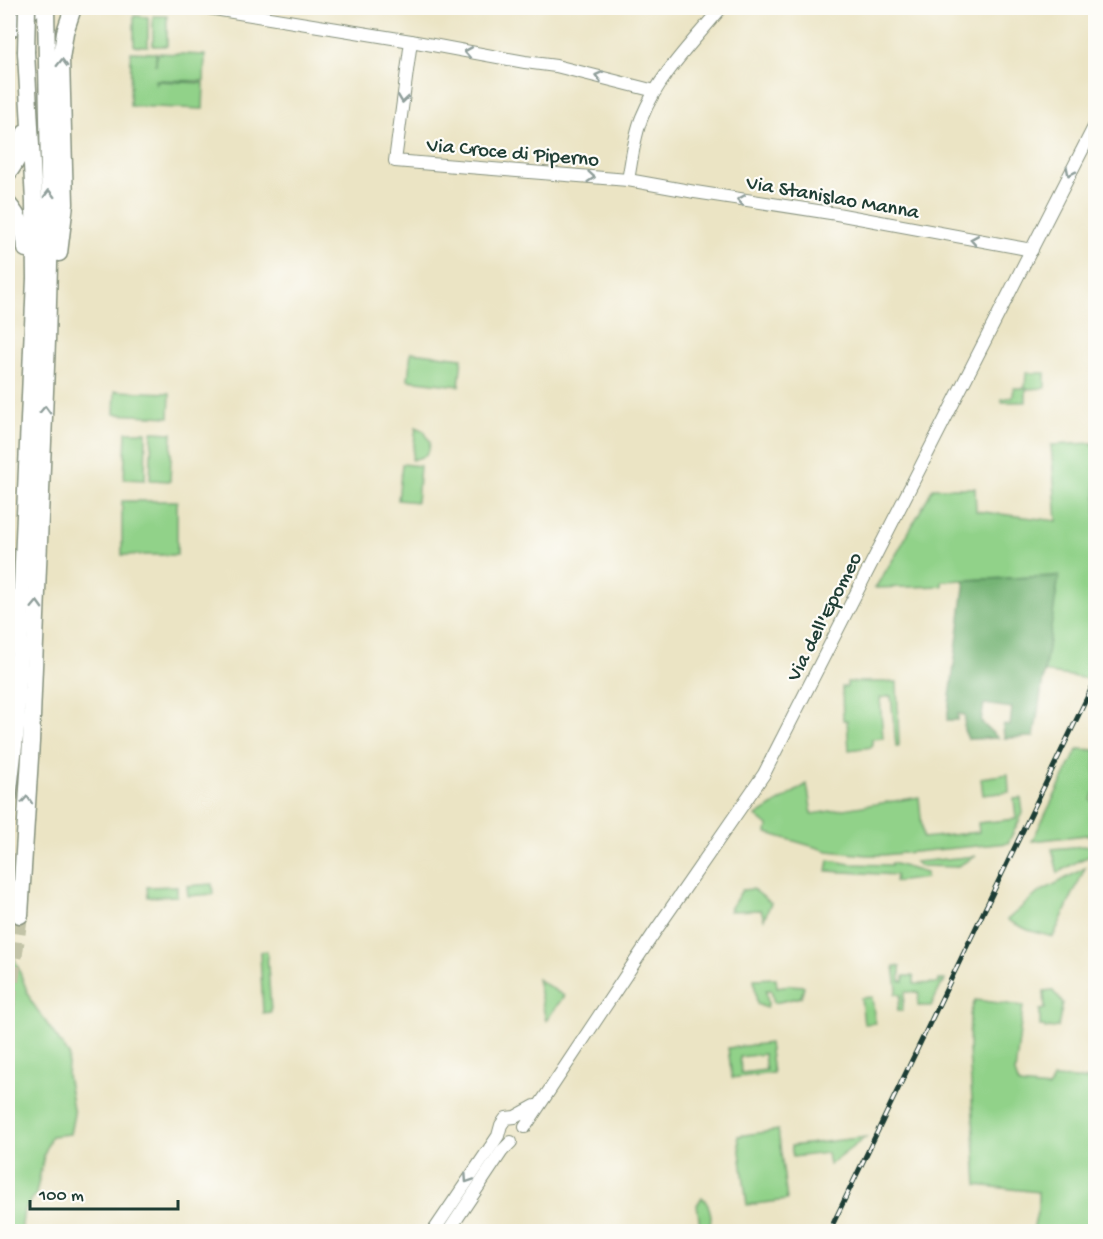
<svg xmlns="http://www.w3.org/2000/svg" width="1103" height="1239" viewBox="0 0 1103 1239" font-family="'Gochi Hand',sans-serif">
	<rect width="100%" height="100%" fill="#fdfcf7"/>
	<filter id="ink" filterUnits="userSpaceOnUse"><feTurbulence type="fractalNoise" baseFrequency=".0167" numOctaves="2"/><feDisplacementMap in="SourceGraphic" scale="12" xChannelSelector="R" yChannelSelector="G"/><feConvolveMatrix kernelMatrix="1 2 1 2 8 2 1 2 1" color-interpolation-filters="sRGB"/></filter>
	<filter id="wash" filterUnits="userSpaceOnUse"><feTurbulence type="fractalNoise" baseFrequency=".008" numOctaves="4" result="noise"/><feDisplacementMap in="SourceGraphic" scale="24" xChannelSelector="R" yChannelSelector="G"/><feGaussianBlur stdDeviation="1.35" result="paint"/><feColorMatrix in="noise" values="0 0 0 0 0 0 0 0 0 0 0 0 0 0 0 0 0 1.4 0 .05"/><feComposite in="paint" operator="in"/></filter>
	<g filter="url(#wash)">
		<rect width="100%" height="100%" fill="#ebe4c4"/>
		<!-- green -->
		<g fill="#91d289" stroke="#58885e" stroke-width="1.5" fill-rule="evenodd">
			<polygon points="134,16 148,17 148,46 134,46"/>
			<rect x="153" y="16" width="14" height="30"/>
			<polygon points="131,52 156,53 156,65 157,53 205,55 204,81 155,80 156,86 156,81 204,83 203,109 130,106"/>
			<polygon points="411,352 462,358 459,386 408,380"/>
			<polygon points="1026,373 1045,373 1045,388 1026,389 1026,402 1002,402 1002,399 1012,397 1013,395 1014,388 1025,388"/>
			<polygon points="115,391 170,393 169,417 114,414"/>
			<polygon points="416,427 424,431 430,442 429,450 425,456 412,460"/>
			<polygon points="126,432 146,432 145,480 124,479"/>
			<polygon points="152,432 172,433 170,481 150,480"/>
			<polygon points="1093,443 1096,469 1096,666 1089,679 1044,672 1058,576 942,581 942,586 875,588 897,553 933,488 975,488 976,511 1057,521 1051,445"/>
			<polygon points="402,464 420,466 417,502 398,500"/>
			<rect x="122" y="501" width="55" height="54"/>
			<polygon points="847,682 897,682 899,746 896,746 891,696 880,698 883,738 872,739 872,747 849,750 847,720 843,720 842,687 847,687"/>
			<polygon points="1078,749 1095,750 1095,791 1091,800 1095,802 1095,834 1032,841"/>
			<polygon points="1008,774 1009,792 983,795 981,778"/>
			<polygon points="807,784 812,814 919,797 923,838 979,832 978,823 1016,819 1014,799 1021,798 1023,813 1008,843 883,855 867,855 828,851 767,833 768,826 756,816"/>
			<polygon points="1095,845 1095,854 1078,861 1058,873 1052,849"/>
			<polygon points="976,856 956,867 920,866 915,862"/>
			<polygon points="829,860 850,864 891,865 892,863 926,873 926,878 895,882 896,875 827,871"/>
			<polygon points="1085,868 1053,937 1028,930 1007,920 1038,893"/>
			<polygon points="212,884 213,894 188,896 187,886"/>
			<polygon points="177,886 177,896 148,897 147,887"/>
			<polygon points="753,889 771,903 764,919 761,910 729,911 742,890"/>
			<polygon points="8,942 31,1001 69,1055 67,1075 74,1114 70,1134 51,1136 44,1155 36,1194 24,1210 21,1232 8,1231"/>
			<polygon points="267,951 271,1012 263,1013 260,952"/>
			<polygon points="894,966 900,966 900,981 904,981 904,976 914,976 914,984 939,983 939,980 945,980 943,984 942,984 931,1006 918,1006 919,992 905,992 902,1011 897,1011 901,995 895,994 897,989"/>
			<polygon points="776,978 777,987 790,985 804,986 801,997 774,1003 771,990 766,990 768,1004 766,1008 757,1004 754,979"/>
			<polygon points="537,979 564,996 546,1021"/>
			<polygon points="1052,990 1063,1003 1058,1027 1045,1029 1044,1026 1040,1026 1040,1010 1045,1009 1044,991"/>
			<polygon points="872,997 875,1023 864,1024 861,998"/>
			<polygon points="975,1000 1023,1006 1015,1073 1019,1085 1049,1088 1053,1078 1095,1080 1095,1231 1033,1231 1038,1208 1038,1192 977,1185 969,1050 970,1015"/>
			<path d="M 769,1043 L 773,1073 L 732,1078 L 728,1048 ZM 764,1054 L 766,1070 L 741,1073 L 740,1057 Z"/>
			<polygon points="778,1130 787,1200 747,1205 738,1136"/>
			<polygon points="866,1137 829,1165 827,1153 793,1157 791,1146"/>
			<path d="M 702,1197 C 711,1206 714,1221 707,1231 L 700,1225 L 697,1205 Z"/>
		</g>
		<!-- forest -->
		<polygon fill="#74b475" stroke="#4a7854" stroke-width="1.5" points="1059,576 1034,737 1004,738 1003,725 1010,726 1012,708 984,704 981,722 998,738 968,739 964,730 965,715 958,714 958,720 947,720 965,580"/>
	</g>
	<g filter="url(#ink)">
		<g fill="none" stroke-linecap="round" stroke-linejoin="round">
			<!-- highway-tunnel -->
			<polyline stroke="#c2c3a7" stroke-width="16" stroke-dasharray="16 8" stroke-linecap="butt" points="8,1005 20,915"/>
			<!-- minor casing -->
			<g stroke="#85907c" stroke-width="14">
				<g id="minor">
					<polyline points="208,8 411,41 525,62 556,66 655,91"/>
					<polyline points="411,41 395,161 628,180 695,192 837,214 1032,250"/>
					<path d="M 628,180 C 632,159 634,136 642,117 C 659,75 693,42 721,8"/>
					<polyline points="525,1127 656,930 764,774 1096,123"/>
					<polyline points="433,1232 498,1136 501,1125 506,1118 515,1117 535,1106"/>
					<polyline points="448,1232 502,1151 511,1142"/>
				</g>
			</g>
			<!-- highway casing -->
			<g stroke="#85907c" stroke-width="19">
				<g id="highway">
					<polyline points="8,31 34,8"/>
					<path d="M 8,173 C 18,160 23,149 25,133"/>
					<path d="M 8,204 C 20,218 25,231 26,249"/>
					<polyline points="59,253 65,204 61,59 65,32 73,8"/>
					<polyline points="8,798 16,728 35,278 34,202 26,52"/>
					<polyline points="20,915 31,742 47,341 50,226 46,8"/>
				</g>
			</g>
			<!-- minor -->
			<use href="#minor" stroke="#fff" stroke-width="12"/>
			<!-- highway -->
			<use href="#highway" stroke="#fff" stroke-width="16"/>
			<!-- rail casing -->
			<g stroke="#1f3d34" stroke-width="5">
				<polyline id="rail" points="829,1232 1096,679"/>
			</g>
			<!-- rail -->
			<use href="#rail" stroke="#fdfcf7" stroke-width="3" stroke-dasharray="9" stroke-linecap="butt"/>
			<!-- highway-bridge casing -->
			<g stroke="#85907c" stroke-width="19" stroke-linecap="butt">
				<polyline id="highway-bridge" points="26,52 27,8"/>
			</g>
			<!-- highway-bridge -->
			<use href="#highway-bridge" stroke="#fff" stroke-width="16"/>
		</g>
		<!-- one-way arrows -->
		<defs><path id="oneway-chevron" d="M-2-3.5L2.5 0L-2 3.5" fill="none" stroke-width="1.6" stroke-linecap="round" stroke-linejoin="round" transform="scale(1.5)"/></defs>
		<g stroke="#8f9e9a">
			<use href="#oneway-chevron" transform="translate(468 52) rotate(-170)"/>
			<use href="#oneway-chevron" transform="translate(62 63) rotate(-89)"/>
			<use href="#oneway-chevron" transform="translate(599 76) rotate(-166)"/>
			<use href="#oneway-chevron" transform="translate(403 99) rotate(98)"/>
			<use href="#oneway-chevron" transform="translate(1070 172) rotate(117)"/>
			<use href="#oneway-chevron" transform="translate(591 177) rotate(5)"/>
			<use href="#oneway-chevron" transform="translate(49 194) rotate(-91)"/>
			<use href="#oneway-chevron" transform="translate(741 200) rotate(-171)"/>
			<use href="#oneway-chevron" transform="translate(974 240) rotate(-170)"/>
			<use href="#oneway-chevron" transform="translate(45 410) rotate(-88)"/>
			<use href="#oneway-chevron" transform="translate(37 605) rotate(-88)"/>
			<use href="#oneway-chevron" transform="translate(27 800) rotate(-86)"/>
			<use href="#oneway-chevron" transform="translate(468 1179) rotate(124)"/>
		</g>
	</g>
	<g text-anchor="middle" stroke-width="4.5" stroke-linejoin="round" paint-order="stroke">
		<!-- street labels -->
		<g font-size="21" fill="#1f3d34" stroke="#fdfcf7">
			<text transform="translate(513 151) rotate(5)" y="7">Via Croce di Piperno</text>
			<text transform="translate(833 196) rotate(10)" y="7">Via Stanislao Manna</text>
			<text transform="translate(823 616) rotate(-63)" y="7">Via dell'Epomeo</text>
		</g>
	</g>
	<!-- margin -->
	<rect width="1103" height="1239" fill="none" stroke="#fdfcf7" stroke-width="30"/>
	<!-- scale -->
	<path d="M30 1200v9h148v-9" fill="none" stroke="#1f3d34" stroke-width="3"/>
	<text x="39" y="1200" font-size="18" fill="#1f3d34" stroke="#fdfcf7" stroke-width="4.5" paint-order="stroke">100 m</text>
</svg>
